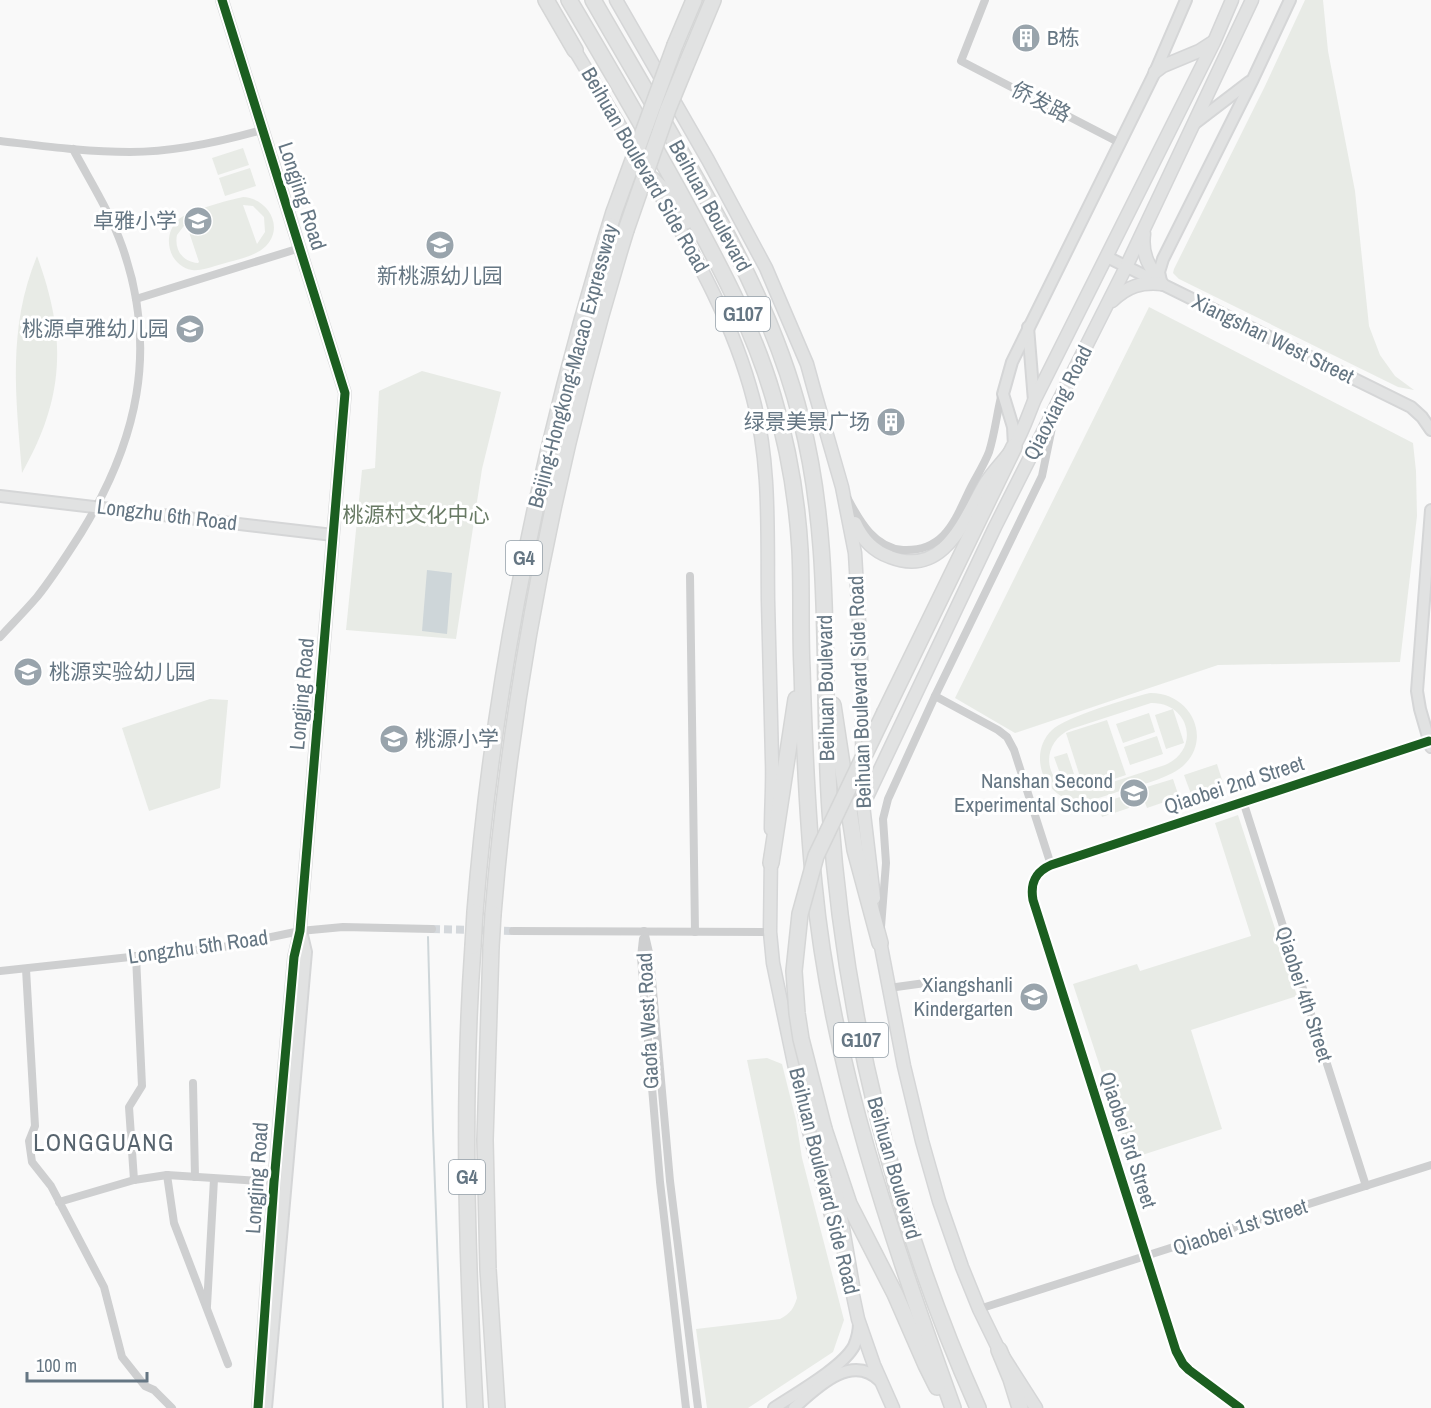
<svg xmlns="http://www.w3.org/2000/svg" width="1431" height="1408" viewBox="0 0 1431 1408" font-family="'Archivo Narrow','Noto Sans SC',sans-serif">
	<rect width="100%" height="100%" fill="#f9f9f9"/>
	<!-- green -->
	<g fill="#e8ebe6" fill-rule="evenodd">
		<polygon points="1305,0 1323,0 1328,51 1355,191 1369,326 1380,355 1395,376 1414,390 1398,387 1179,279 1173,273 1174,269 1265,86"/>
		<polygon points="243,148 249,165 218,175 212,158"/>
		<polygon points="250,168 256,186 225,196 219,178"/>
		<path d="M 243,197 C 267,198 285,226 266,246 C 254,258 230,261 215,266 C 208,268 200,271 192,270 C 169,266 161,236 178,220 C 187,211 229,200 243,197 ZM 243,205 L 253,206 L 264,217 L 265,232 L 257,244 ZM 186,223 L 199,262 L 198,263 C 183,262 174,250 177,235 Z"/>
		<path d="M 37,256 C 67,337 65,398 22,473 C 16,397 7,329 37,256 Z"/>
		<polygon points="1149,307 1413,443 1416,471 1417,516 1400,662 1218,665 1015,733 955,698"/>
		<polygon points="422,371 501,392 482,469 456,639 346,630 362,470 375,468 379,391"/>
		<path d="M 1150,693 C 1189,692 1214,737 1183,766 C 1167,780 1131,787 1111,794 C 1098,798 1084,804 1071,800 C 1041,792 1029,752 1052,730 C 1065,717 1129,698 1150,693 ZM 1151,703 C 1190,702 1201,750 1165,765 L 1085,791 C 1046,793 1035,745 1071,729 Z"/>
		<polygon points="210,699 228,700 220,788 149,811 122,728"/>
		<polygon points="1173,709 1184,743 1166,749 1155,715"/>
		<polygon points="1149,713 1155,732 1123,743 1116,724"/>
		<polygon points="1107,720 1126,775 1084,789 1066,733"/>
		<polygon points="1157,736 1163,754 1130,765 1124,747"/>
		<polygon points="1067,753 1074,774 1062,779 1054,757"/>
		<polygon points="1217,764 1223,783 1191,794 1184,775"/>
		<polygon points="1173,779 1179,797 1147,808 1140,789"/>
		<polygon points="1125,795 1129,808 1102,817 1098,805"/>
		<polygon points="1238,815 1297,996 1191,1030 1222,1129 1130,1159 1073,984 1137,964 1140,971 1251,936 1215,823"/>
		<path d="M 767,1058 L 782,1064 L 796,1120 L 802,1158 L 844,1320 L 833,1352 L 748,1408 L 707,1408 L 696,1329 L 780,1319 C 790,1314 794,1308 797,1298 L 747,1060 Z"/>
	</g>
	<!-- water -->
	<polygon fill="#ced6d9" points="427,570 452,573 447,634 422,631"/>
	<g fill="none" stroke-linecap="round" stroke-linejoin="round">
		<!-- stream -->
		<polyline stroke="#ced6d9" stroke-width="2" points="428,937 433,1130 443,1408"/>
		<!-- street-tunnel -->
		<polyline stroke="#d4d8dc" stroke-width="8" stroke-dasharray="8 4" stroke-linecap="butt" points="432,929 513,931"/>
		<!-- secondary casing -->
		<g stroke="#d5d6d7" stroke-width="14">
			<g id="secondary">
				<polyline points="222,0 345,393 300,931 294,957 274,1182 258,1408"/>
				<polyline points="1194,124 1249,82"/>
				<polyline points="1107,257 1411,407 1422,417 1431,430"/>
				<polyline points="1161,281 1159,272 1163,259 1253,79 1290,0"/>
				<polyline points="1028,327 1034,401"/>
				<polyline points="1014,446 1013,427 1003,394 1012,362 1155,72 1186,0"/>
				<polyline points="0,496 333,535"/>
				<polyline points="1431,510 1417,691 1420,709 1431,747"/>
				<polyline points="266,1408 306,952 301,931"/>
				<path d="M 774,1408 C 795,1394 843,1367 854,1346 C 857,1339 859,1331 859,1323"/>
				<path d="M 794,1408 C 816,1388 852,1352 880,1381"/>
			</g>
		</g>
		<!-- primary casing -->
		<g stroke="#d5d6d7" stroke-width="15">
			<g id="primary">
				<polyline points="616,0 708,160 766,268 807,364 815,393 842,487 855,553 861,656 863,805 874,898"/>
				<polyline points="571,44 650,176"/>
				<polyline points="1155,72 1163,66 1199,51 1213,42"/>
				<path d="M 661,196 C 698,261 734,325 753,398 C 771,464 767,534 768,601 C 769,654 771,707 772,760 C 773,783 771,806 771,829"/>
				<path d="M 1144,234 C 1141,255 1150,268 1162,284"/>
				<path d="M 1112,301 C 1128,286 1141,282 1162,284"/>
				<path d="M 855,523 C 862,539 873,551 890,557 C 944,578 964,520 985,484 C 993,471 1005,460 1013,448 C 1022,434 1028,416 1034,401 L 1214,42 L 1232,0"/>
				<polyline points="865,801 995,527 1126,267 1252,0"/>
				<polyline points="771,855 770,932 773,963 805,1116 837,1238"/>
				<polyline points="879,936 904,1066 922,1141 939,1201 962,1267 979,1309 999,1350 1036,1408"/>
				<polyline points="850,1281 858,1319 874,1365 893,1408"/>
			</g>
		</g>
		<!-- highway casing -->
		<g stroke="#d5d6d6" stroke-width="18">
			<g id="highway">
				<polyline points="546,0 575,50"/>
				<path d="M 569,0 C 611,71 652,141 691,213 C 723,272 754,331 773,396 C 788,446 797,498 800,550 C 802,589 800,629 802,669 C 804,741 807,813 814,884 C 831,1065 892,1238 953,1408"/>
				<path d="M 593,0 C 620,47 648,94 675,142 C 726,230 776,319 801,419 C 834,547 821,680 830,811 C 844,1016 894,1221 978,1408"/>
				<polyline points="675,45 694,0"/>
				<polyline points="686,65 713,0"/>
				<polyline points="652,179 668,195 686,221"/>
				<polyline points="833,705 855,850 880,943"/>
				<polyline points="885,712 1014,447"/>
				<polyline points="771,863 796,699"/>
				<path d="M 475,912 C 494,674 543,440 614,212"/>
				<path d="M 493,914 C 512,680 557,454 626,230"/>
				<path d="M 473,946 C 462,1100 467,1254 475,1408"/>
				<polyline points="491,947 485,1140 488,1269 497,1408"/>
				<polyline points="824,1129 849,1204 895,1294 926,1365 937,1387"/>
				<polyline points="834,1185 852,1289"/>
				<polyline points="999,1350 1011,1379 1020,1408"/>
			</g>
		</g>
		<!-- street -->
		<g stroke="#cecfd0" stroke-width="8">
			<polyline points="985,0 961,61 1120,143"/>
			<path d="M 0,141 C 43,146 86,152 130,152 C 173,152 220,142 262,130"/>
			<polyline points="136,299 300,248"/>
			<path d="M 848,499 C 860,522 875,548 903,550 C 945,552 955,520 970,489 C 976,477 984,465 989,452 C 995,433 997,412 1002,393"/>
			<polyline points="690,576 695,932"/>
			<path d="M 0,637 C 12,624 25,611 37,597 C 53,577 67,555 81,533 C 137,442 159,350 122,246 C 110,212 90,181 73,149"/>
			<polyline points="935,696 998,730 1007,737 1014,750 1051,865"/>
			<polyline points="1243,801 1366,1186"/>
			<polyline points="881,927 886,863 883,819 888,799 935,696 1042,476 1054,418"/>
			<polyline points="513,931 770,932"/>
			<polyline points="644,931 650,957 670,1181 698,1408"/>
			<polyline points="643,939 641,957 660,1182 686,1408"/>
			<polyline points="26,969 35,1126 29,1141 32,1162 51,1186 104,1287 122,1357 145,1386 154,1390 172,1408"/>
			<polyline points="0,971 223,947 300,931 343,927 432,929"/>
			<polyline points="889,988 925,983"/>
			<polyline points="193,1083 195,1177"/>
			<polyline points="167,1175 174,1223 228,1364"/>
			<polyline points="134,1180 129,1107 142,1086 136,956"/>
			<polyline points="59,1202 134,1180 167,1175 274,1182"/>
			<polyline points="207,1306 214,1179"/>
			<polyline points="979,1309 1431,1165"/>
			<path d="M 1240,1408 L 1189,1370 L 1183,1364 L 1176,1351 L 1033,900 C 1030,883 1035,872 1051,865 L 1429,741"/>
		</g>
		<!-- secondary -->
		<use href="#secondary" stroke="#e1e2e2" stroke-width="10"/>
		<!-- primary -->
		<use href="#primary" stroke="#e1e2e2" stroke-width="12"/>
		<!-- highway -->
		<use href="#highway" stroke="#e1e2e2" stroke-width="15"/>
		<!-- highway-bridge casing -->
		<g stroke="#d5d6d6" stroke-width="18" stroke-linecap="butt">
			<g id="highway-bridge">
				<polyline points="614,212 675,45"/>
				<polyline points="626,230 668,109 686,65"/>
				<polyline points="473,946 475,912"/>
				<polyline points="491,947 493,914"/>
				<polyline points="824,1129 801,1039 797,1013 794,971 800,914 816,856 885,712"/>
			</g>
		</g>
		<!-- highway-bridge -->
		<use href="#highway-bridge" stroke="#e1e2e2" stroke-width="15"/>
		<!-- cycleway casing -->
		<g stroke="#fff" stroke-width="13">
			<g id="cycleway">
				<polyline points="222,0 345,393 300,931 294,957 274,1182 258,1408"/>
				<path d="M 1240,1408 L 1189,1370 L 1183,1364 L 1176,1351 L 1033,900 C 1030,883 1035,872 1051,865 L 1429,741"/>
			</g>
		</g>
		<!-- cycleway -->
		<use href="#cycleway" stroke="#1b5e20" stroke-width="9"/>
	</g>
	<!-- icons -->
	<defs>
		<g id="building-disc" transform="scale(1.5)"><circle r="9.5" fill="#99a4ac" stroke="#fff"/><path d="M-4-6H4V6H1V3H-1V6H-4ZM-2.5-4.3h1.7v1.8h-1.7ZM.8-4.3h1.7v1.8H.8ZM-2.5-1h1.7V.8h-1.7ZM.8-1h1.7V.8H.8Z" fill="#fff"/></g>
		<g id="school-disc" transform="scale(1.5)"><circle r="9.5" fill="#99a4ac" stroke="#fff"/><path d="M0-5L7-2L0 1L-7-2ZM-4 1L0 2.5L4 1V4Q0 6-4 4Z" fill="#fff"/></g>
	</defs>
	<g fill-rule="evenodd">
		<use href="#building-disc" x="1026" y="38"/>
		<use href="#school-disc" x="198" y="221"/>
		<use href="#school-disc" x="440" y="245"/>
		<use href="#school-disc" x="190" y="329"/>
		<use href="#building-disc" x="891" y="422"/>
		<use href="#school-disc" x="28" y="672"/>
		<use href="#school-disc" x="394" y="739"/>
		<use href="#school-disc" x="1134" y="793"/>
		<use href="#school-disc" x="1034" y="997"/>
	</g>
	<g text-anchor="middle" stroke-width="6" stroke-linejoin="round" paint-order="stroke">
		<!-- shield labels -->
		<g fill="#fff" stroke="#939fa8" stroke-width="1.5">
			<rect x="716" y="297" width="54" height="34" rx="4.5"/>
			<rect x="506" y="541" width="36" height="34" rx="4.5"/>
			<rect x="834" y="1023" width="54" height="34" rx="4.5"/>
			<rect x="449" y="1160" width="36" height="34" rx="4.5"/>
		</g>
		<g font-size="20" font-weight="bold" fill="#657683">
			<text x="743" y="321">G107</text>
			<text x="524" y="565">G4</text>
			<text x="861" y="1047">G107</text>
			<text x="467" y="1184">G4</text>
		</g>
		<!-- poi labels -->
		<g font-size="21" fill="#657683" stroke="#fff" text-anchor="end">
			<text x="1047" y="45" text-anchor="start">B栋</text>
			<text x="177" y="228">卓雅小学</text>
			<text x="440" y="283" text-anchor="middle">新桃源幼儿园</text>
			<text x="169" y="336">桃源卓雅幼儿园</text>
			<text x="870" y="429">绿景美景广场</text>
			<text x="49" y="679" text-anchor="start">桃源实验幼儿园</text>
			<text x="415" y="746" text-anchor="start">桃源小学</text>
			<text x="1113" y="788">Nanshan Second<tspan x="1113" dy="24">Experimental School</tspan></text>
			<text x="1013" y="992">Xiangshanli<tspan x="1013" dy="24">Kindergarten</tspan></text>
		</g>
		<!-- street labels -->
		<g font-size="21" fill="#657683" stroke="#fff">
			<text transform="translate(1041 102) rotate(27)" y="7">侨发路</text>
			<text transform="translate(645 170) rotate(60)" y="7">Beihuan Boulevard Side Road</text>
			<text transform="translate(302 196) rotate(72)" y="7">Longjing Road</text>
			<text transform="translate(710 206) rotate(61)" y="7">Beihuan Boulevard</text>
			<text transform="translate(1273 339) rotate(26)" y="7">Xiangshan West Street</text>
			<text transform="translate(573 366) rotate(-75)" y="7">Beijing-Hongkong-Macao Expressway</text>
			<text transform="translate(1058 403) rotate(-63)" y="7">Qiaoxiang Road</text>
			<text transform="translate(167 515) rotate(7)" y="7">Longzhu 6th Road</text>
			<text transform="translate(826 688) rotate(-91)" y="7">Beihuan Boulevard</text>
			<text transform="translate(860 692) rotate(-92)" y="7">Beihuan Boulevard Side Road</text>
			<text transform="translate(302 694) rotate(-85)" y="7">Longjing Road</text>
			<text transform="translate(1234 785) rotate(-18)" y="7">Qiaobei 2nd Street</text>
			<text transform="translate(198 947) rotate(-8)" y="7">Longzhu 5th Road</text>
			<text transform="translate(1304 994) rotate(72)" y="7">Qiaobei 4th Street</text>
			<text transform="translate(648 1021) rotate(-93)" y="7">Gaofa West Road</text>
			<text transform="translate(1128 1140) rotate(72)" y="7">Qiaobei 3rd Street</text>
			<text transform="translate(894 1168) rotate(74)" y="7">Beihuan Boulevard</text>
			<text transform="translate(257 1178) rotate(-86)" y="7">Longjing Road</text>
			<text transform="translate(824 1181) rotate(76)" y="7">Beihuan Boulevard Side Road</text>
			<text transform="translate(1240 1227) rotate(-18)" y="7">Qiaobei 1st Street</text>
		</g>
		<!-- park labels -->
		<g font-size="21" fill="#687a64" stroke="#fff">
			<text x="416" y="522">桃源村文化中心</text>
		</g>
		<!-- quarter labels -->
		<g font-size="24" letter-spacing="1.5" fill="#57646e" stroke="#fff">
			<text x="104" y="1151">LONGGUANG</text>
		</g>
	</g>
	<!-- scale -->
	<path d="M27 1372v9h120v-9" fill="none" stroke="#657683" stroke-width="3"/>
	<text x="36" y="1372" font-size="18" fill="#657683" stroke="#ffffff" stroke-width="4.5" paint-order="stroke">100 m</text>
</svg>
